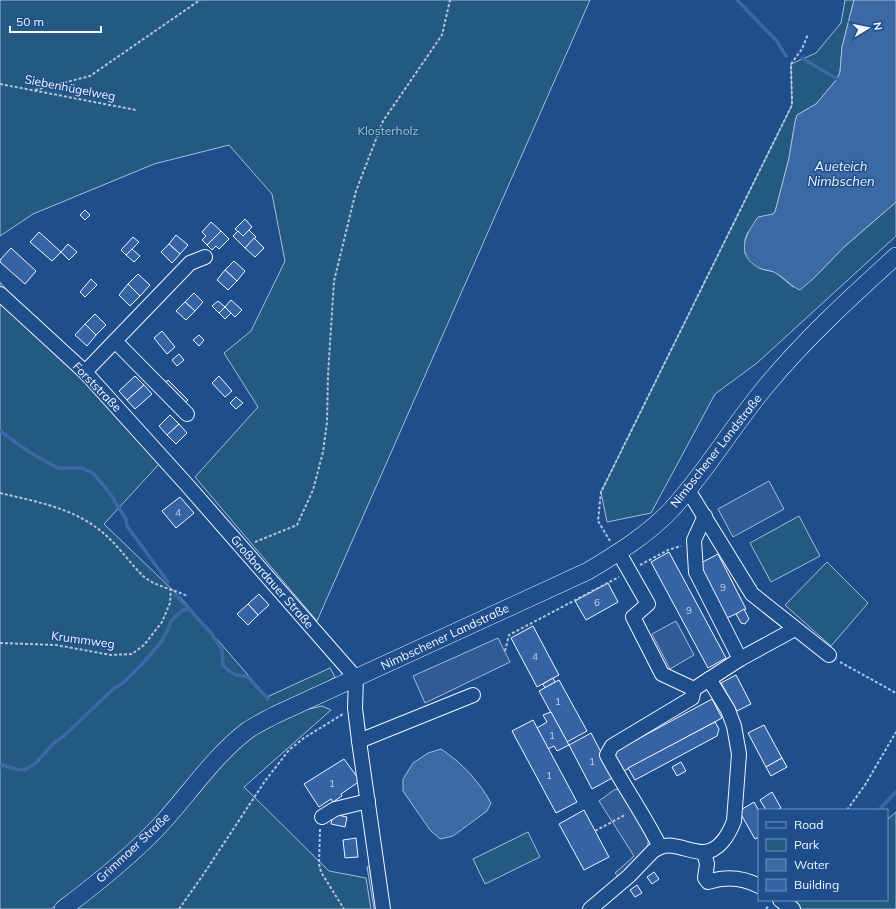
<svg xmlns="http://www.w3.org/2000/svg" width="896" height="909" viewBox="0 0 896 909" font-family="Mulish,sans-serif">
	<rect width="100%" height="100%" fill="#1f4e8c"/>
	<!-- green -->
	<g fill="#245a82" stroke="#a8bbd7">
		<polygon points="0,0 590,0 317,621 195,477 258,407 224,353 251,331 285,261 272,194 229,145 154,164 33,214 0,236"/>
		<polygon points="845,0 854,0 842,47 840,72 837,79 816,104 797,115 795,122 789,158 775,212 748,232 745,239 745,254 761,269 775,272 793,287 813,279 844,247 896,202 896,236 757,363 715,394 651,513 607,522 601,492 792,105 791,64 816,53 841,23"/>
		<polygon points="0,282 159,464 104,524 183,600 267,697 330,668 335,677 312,691 272,709 128,847 72,894 51,909 0,909"/>
		<polygon points="799,516 820,556 771,582 750,543"/>
		<polygon points="827,562 868,603 831,646 785,605"/>
		<polygon points="322,706 331,710 244,787 329,871 366,878 371,909 74,909 202,787 244,741 296,712"/>
		<polygon points="896,812 896,909 790,909 799,900 887,900 887,820"/>
		<polygon points="528,832 540,857 485,884 473,859"/>
	</g>
	<!-- parking -->
	<g fill="#305b95" stroke="#a8bbd7">
		<polygon points="769,481 784,509 733,537 718,509"/>
		<polygon points="676,621 694,655 670,669 652,634"/>
		<polygon points="498,638 510,662 425,703 413,676"/>
		<polygon points="619,789 649,836 647,850 621,880 615,873 634,856 599,801 614,790"/>
		<polygon points="369,866 377,909 374,909 367,867"/>
	</g>
	<!-- water -->
	<g fill="#3b69a3" stroke="#a8bbd7">
		<path d="M 854,0 L 896,0 L 896,202 L 844,247 L 813,279 L 800,290 C 790,286 783,276 774,272 C 769,270 763,270 759,268 C 734,254 746,234 758,217 L 773,214 L 775,212 L 789,158 L 795,122 L 797,115 L 816,104 L 837,79 L 840,72 L 842,47 Z"/>
		<path d="M 441,749 C 462,763 479,781 491,803 L 487,811 L 453,836 L 440,839 L 430,830 L 403,791 L 403,779 L 413,763 L 428,753 Z"/>
	</g>
	<g fill="none" stroke-linecap="round" stroke-linejoin="round">
		<!-- stream -->
		<g stroke="#3b69a3" stroke-width="3.5">
			<polyline points="737,0 776,40 786,56"/>
			<polyline points="802,58 837,79"/>
			<polyline points="0,431 29,452 58,468 82,468 93,473 109,492 126,519 127,526 168,582"/>
			<polyline points="176,595 212,634 222,650 223,665 229,671 236,675 248,677 268,699"/>
			<polyline points="0,767 3,765 15,769 24,770 35,764 54,743 64,736 113,689 123,683 143,663 161,642 167,632 171,621 183,610 190,609"/>
			<polyline points="879,810 896,792"/>
		</g>
	</g>
	<!-- building -->
	<g fill="#3563a3" stroke="#f2f6ff">
		<polygon points="85,210 90,215 85,220 80,215"/>
		<polygon points="245,219 252,227 243,236 235,229"/>
		<polygon points="211,222 221,231 207,245 202,240 206,236 202,232"/>
		<polygon points="249,230 256,237 245,248 233,236 238,231 243,236"/>
		<polygon points="221,231 229,239 219,249 216,246 212,250 207,245"/>
		<polygon points="39,232 61,252 52,261 30,242"/>
		<polygon points="176,235 188,245 180,254 169,244"/>
		<polygon points="133,237 139,242 126,255 121,250"/>
		<polygon points="254,238 264,248 255,257 245,248"/>
		<polygon points="68,244 77,252 69,260 61,252"/>
		<polygon points="169,244 180,254 172,263 161,252"/>
		<polygon points="11,248 36,271 25,284 0,262 0,260"/>
		<polygon points="132,249 140,256 134,262 126,255"/>
		<polygon points="234,261 245,271 237,281 225,270"/>
		<polygon points="225,270 237,281 228,290 217,280"/>
		<polygon points="138,274 150,285 140,296 128,284"/>
		<polygon points="91,279 97,285 85,297 80,292"/>
		<polygon points="128,284 140,296 130,306 119,295"/>
		<polygon points="194,293 203,302 195,311 185,302"/>
		<polygon points="231,300 242,310 235,317 225,307"/>
		<polygon points="218,301 225,307 219,313 212,306"/>
		<polygon points="185,302 195,311 186,320 176,311"/>
		<polygon points="225,307 231,313 225,319 219,313"/>
		<polygon points="95,314 106,325 96,335 85,324"/>
		<polygon points="85,324 96,335 87,346 75,335"/>
		<polygon points="162,331 175,347 167,354 154,338"/>
		<polygon points="199,335 204,340 199,346 193,340"/>
		<polygon points="179,354 184,360 177,366 172,360"/>
		<polygon points="135,376 144,385 127,400 119,391"/>
		<polygon points="219,376 232,391 225,397 212,383"/>
		<polygon points="168,380 188,400 183,405 163,385"/>
		<polygon points="144,385 152,394 135,409 127,400"/>
		<polygon points="236,397 243,403 236,409 230,403"/>
		<polygon points="170,415 179,424 167,435 159,426"/>
		<polygon points="179,424 187,433 176,444 167,435"/>
		<polygon points="180,497 194,513 176,528 162,511"/>
		<polygon points="669,552 726,658 708,668 651,562"/>
		<polygon points="718,554 746,609 727,618 699,564"/>
		<polygon points="608,583 618,602 586,620 575,601"/>
		<polygon points="259,594 269,605 258,615 248,604"/>
		<polygon points="248,604 258,615 248,625 237,614"/>
		<polygon points="744,609 749,619 745,624 741,623 736,614"/>
		<polygon points="533,626 559,675 537,687 511,638"/>
		<polygon points="736,675 751,704 737,711 721,683"/>
		<polygon points="553,678 555,682 545,688 543,684"/>
		<polygon points="559,680 587,731 567,742 539,691"/>
		<polygon points="712,699 722,718 622,772 612,753"/>
		<polygon points="551,712 569,745 557,751 554,746 548,749 537,728 547,722 543,715"/>
		<polygon points="533,720 577,802 556,813 512,731"/>
		<polygon points="715,722 719,729 717,736 635,780 628,768"/>
		<polygon points="764,725 782,758 766,767 748,733"/>
		<polygon points="591,733 614,777 592,789 569,745"/>
		<polygon points="782,758 787,767 771,776 766,767"/>
		<polygon points="344,759 360,781 341,794 342,796 333,802 331,799 319,807 304,784"/>
		<polygon points="681,762 686,771 677,776 672,767"/>
		<polygon points="772,792 781,808 777,810 766,810 760,800"/>
		<polygon points="754,802 759,811 759,837 755,839 739,811"/>
		<polygon points="584,810 609,857 584,870 559,824"/>
		<polygon points="333,814 347,817 345,827 331,824"/>
		<polygon points="356,838 358,857 345,858 343,840"/>
		<polygon points="654,872 659,879 652,884 647,877"/>
		<polygon points="637,885 642,893 635,897 630,890"/>
	</g>
	<g fill="none" stroke-linecap="round" stroke-linejoin="round">
		<!-- minor casing -->
		<g stroke="#f2f6ff" stroke-width="16">
			<g id="minor">
				<polyline points="0,294 85,372 188,486 356,678 355,708 359,741 383,909"/>
				<polyline points="115,341 187,414"/>
				<polyline points="85,372 190,263 205,257"/>
				<polyline points="688,490 752,594 829,655"/>
				<polyline points="705,516 694,540 696,572 740,659"/>
				<polyline points="619,553 648,604 633,617 662,674 694,689"/>
				<polyline points="359,741 473,695"/>
				<polyline points="322,817 335,809 368,801"/>
				<path d="M 660,847 C 664,846 669,845 673,846 C 683,847 693,852 703,852 C 719,852 729,834 734,821 L 739,754 L 734,726 L 728,710 L 709,679"/>
				<path d="M 704,852 L 707,864 L 705,878 L 708,882 C 726,876 742,877 759,886"/>
				<polyline points="780,900 793,909"/>
				<path d="M 590,909 L 629,876 L 653,851 L 660,847 C 644,815 624,787 607,755 L 612,746 L 692,698 L 694,689 L 740,659 L 795,629"/>
			</g>
		</g>
		<!-- major casing -->
		<g stroke="#f2f6ff" stroke-width="18">
			<path id="major" d="M 63,909 C 99,882 134,854 164,821 C 191,791 215,755 248,730 C 257,724 266,720 275,715 L 588,571 C 618,553 647,535 671,510 C 707,471 733,425 767,385 C 806,338 851,297 896,256"/>
		</g>
		<!-- path -->
		<g stroke="#b3c4dc" stroke-width="2" stroke-dasharray="3 2" stroke-linecap="butt">
			<polyline points="0,84 136,110"/>
			<polyline points="35,90 90,76 200,0"/>
			<path d="M 0,493 C 33,501 69,507 97,528 C 115,541 127,560 143,576 C 154,586 173,589 187,596"/>
			<polyline points="610,541 598,521 601,492 792,105 791,64 802,49 808,34"/>
			<polyline points="255,542 297,525 313,490 323,452 327,422 328,375 334,281 356,191 383,121 442,35 450,0"/>
			<polyline points="640,565 668,550 681,546"/>
			<polyline points="0,643 56,645 111,655 132,654 144,645 162,622 170,603 171,589"/>
			<polyline points="505,651 509,635 619,577"/>
			<polyline points="840,662 896,693"/>
			<polyline points="847,810 865,785 896,732"/>
			<polyline points="320,829 319,864 321,872 344,909"/>
			<polyline points="595,831 625,815"/>
			<polyline points="179,909 203,875 265,781 289,750 304,738 343,714"/>
			<polyline points="766,909 769,905"/>
		</g>
		<!-- minor -->
		<use href="#minor" stroke="#1f4e8c" stroke-width="14"/>
		<!-- major -->
		<use href="#major" stroke="#1f4e8c" stroke-width="17"/>
	</g>
	<g text-anchor="middle" stroke-width="3" stroke-linejoin="round" paint-order="stroke">
		<!-- number labels -->
		<g font-size="10" fill="#c3d1e8">
			<text x="178" y="516">4</text>
			<text x="723" y="591">9</text>
			<text x="597" y="606">6</text>
			<text x="689" y="614">9</text>
			<text x="535" y="660">4</text>
			<text x="558" y="705">1</text>
			<text x="552" y="739">1</text>
			<text x="592" y="765">1</text>
			<text x="549" y="779">1</text>
			<text x="332" y="787">1</text>
		</g>
		<!-- street labels -->
		<g font-size="12" fill="#f2f6ff" stroke="#1f4e8c">
			<text transform="translate(70 88) rotate(11)" y="4">Siebenhügelweg</text>
			<text transform="translate(97 387) rotate(46)" y="4">Forststraße</text>
			<text transform="translate(716 451) rotate(-52)" y="4">Nimbschener Landstraße</text>
			<text transform="translate(272 582) rotate(49)" y="4">Großbardauer Straße</text>
			<text transform="translate(445 637) rotate(-25)" y="4">Nimbschener Landstraße</text>
			<text transform="translate(83 640) rotate(8)" y="4">Krummweg</text>
			<text transform="translate(133 848) rotate(-43)" y="4">Grimmaer Straße</text>
		</g>
		<!-- park labels -->
		<g font-size="12" fill="#97c8a6" stroke="#1f4e8c">
			<text x="388" y="135">Klosterholz</text>
		</g>
		<!-- water labels -->
		<g font-size="13" font-style="italic" fill="#f2f6ff" stroke="#1f4e8c">
			<text x="841" y="171">Aueteich<tspan x="841" dy="15">Nimbschen</tspan></text>
		</g>
	</g>
	<!-- legend -->
	<rect x="758" y="809" width="130" height="92" fill="#1f4e8c" stroke="#7391ba"/>
	<rect x="766" y="822" width="20" height="6" fill="#1f4e8c" stroke="#7391ba"/>
	<text x="794" y="829" font-size="12" fill="#f2f6ff">Road</text>
	<rect x="766" y="839" width="20" height="12" fill="#245a82" stroke="#7391ba"/>
	<text x="794" y="849" font-size="12" fill="#f2f6ff">Park</text>
	<rect x="766" y="859" width="20" height="12" fill="#3b69a3" stroke="#7391ba"/>
	<text x="794" y="869" font-size="12" fill="#f2f6ff">Water</text>
	<rect x="766" y="879" width="20" height="12" fill="#3563a3" stroke="#7391ba"/>
	<text x="794" y="889" font-size="12" fill="#f2f6ff">Building</text>
	<!-- north arrow -->
	<g transform="translate(868 28) rotate(80)" stroke="#1f4e8c" stroke-width="3" paint-order="stroke">
	<path d="M0-3L7 15L0 10L-7 15Z" fill="#f2f6ff"/>
	<text y="-6" font-size="11" font-weight="bold" text-anchor="middle" fill="#f2f6ff">N</text>
	</g>
	<!-- scale -->
	<path d="M10 26v6h91v-6" fill="none" stroke="#f2f6ff" stroke-width="2"/>
	<text x="16" y="26" font-size="12" fill="#f2f6ff" stroke="#1f4e8c" stroke-width="3" paint-order="stroke">50 m</text>
</svg>
